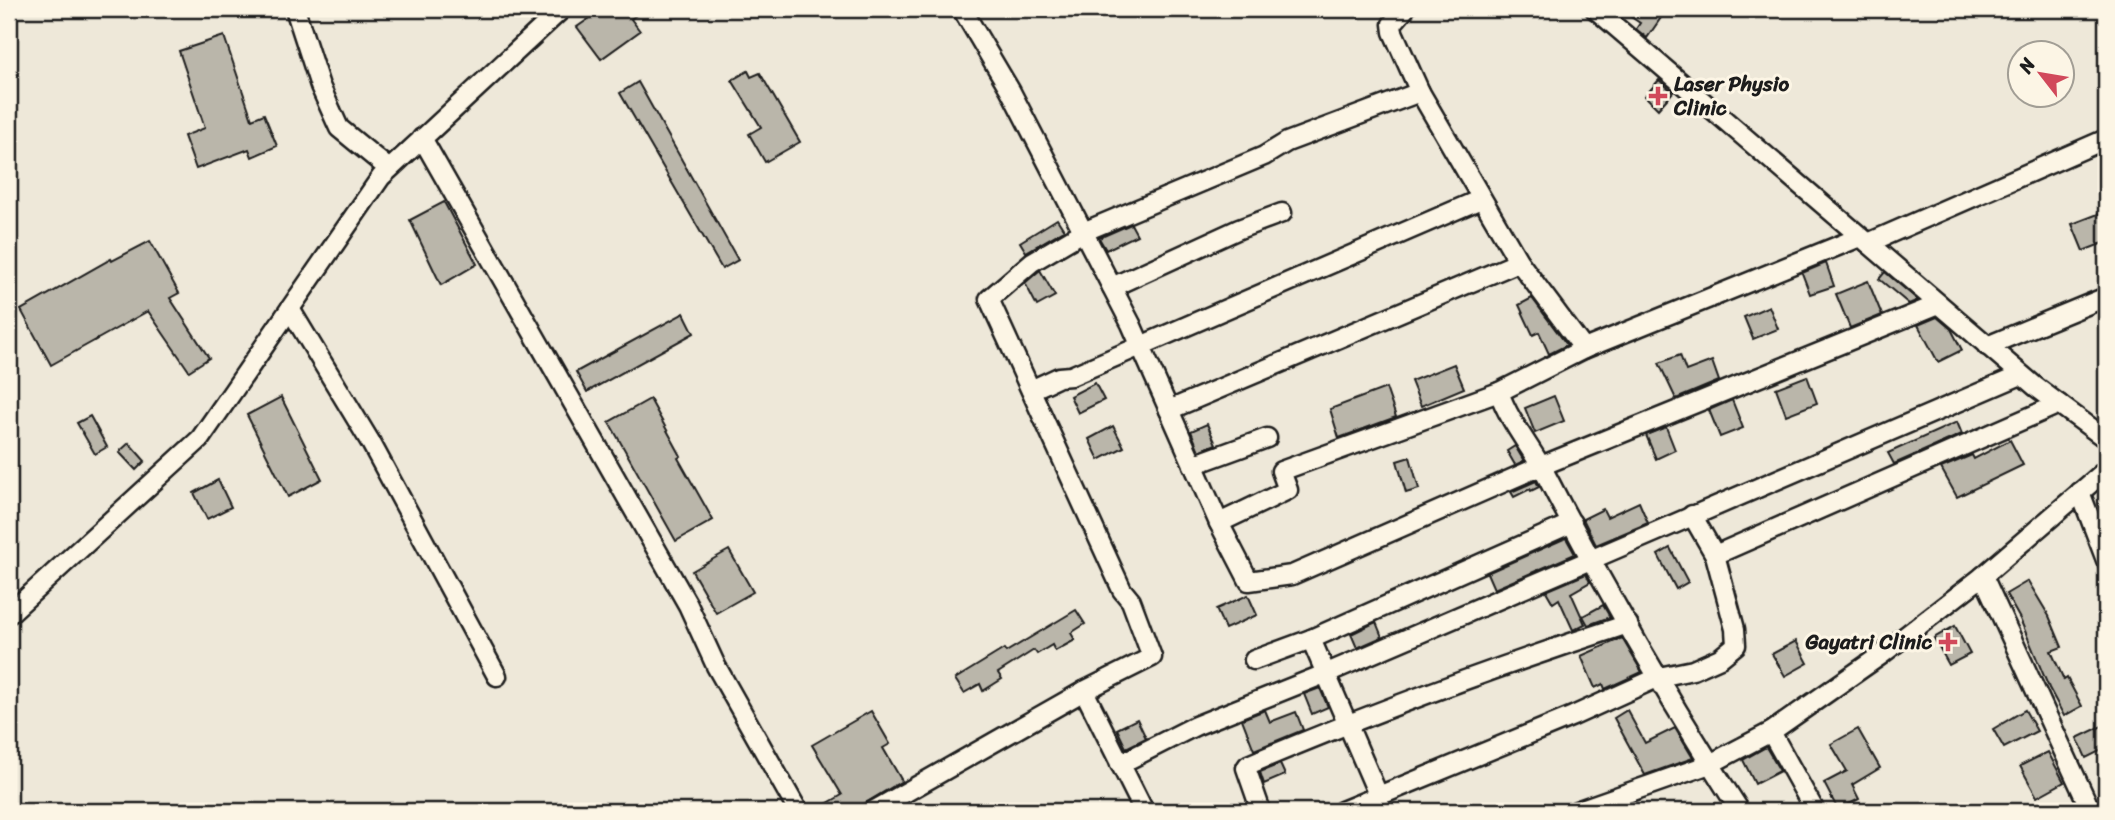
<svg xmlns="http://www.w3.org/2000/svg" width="2115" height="820" viewBox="0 0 2115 820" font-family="Sriracha,sans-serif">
	<rect width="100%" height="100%" fill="#eee8d9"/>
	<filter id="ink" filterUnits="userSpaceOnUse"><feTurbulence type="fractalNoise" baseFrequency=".0143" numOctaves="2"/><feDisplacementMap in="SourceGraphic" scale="14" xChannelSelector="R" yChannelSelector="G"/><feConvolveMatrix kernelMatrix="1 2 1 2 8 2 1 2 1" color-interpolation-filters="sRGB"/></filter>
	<g filter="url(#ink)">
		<!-- building -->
		<g fill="#bab6aa" stroke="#1c1c1c" stroke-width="2">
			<polygon points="603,9 644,9 631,19 640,31 601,59 577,27"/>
			<polygon points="1619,9 1667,9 1647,38 1636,29 1640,23"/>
			<polygon points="224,36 252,119 264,114 277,146 252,157 249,149 196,169 184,136 205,128 179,51"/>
			<polygon points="748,71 751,77 760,73 800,142 765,162 749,134 761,127 732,80"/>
			<polygon points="1659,80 1673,92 1658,109 1645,96"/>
			<polygon points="638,82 738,260 722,269 620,93"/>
			<polygon points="444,202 477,264 441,285 410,220"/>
			<polygon points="2106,211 2106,242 2083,251 2072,224"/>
			<polygon points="1057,219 1064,230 1026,252 1020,242"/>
			<polygon points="1131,224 1137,235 1106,250 1099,238"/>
			<polygon points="150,241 179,293 170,298 209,358 189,371 148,311 51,365 21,310 111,259 112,261"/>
			<polygon points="1826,263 1834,286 1810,294 1802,273"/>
			<polygon points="1040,270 1055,296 1037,306 1025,283"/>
			<polygon points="1885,272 1918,300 1909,304 1879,279"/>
			<polygon points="1868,281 1882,315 1850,328 1836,294"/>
			<polygon points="1532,298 1567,345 1549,354 1539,332 1533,335 1519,305"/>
			<polygon points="1769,306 1778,329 1753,339 1744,317"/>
			<polygon points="684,313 694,333 587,392 576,372"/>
			<polygon points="1937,317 1951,329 1962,350 1938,362 1918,325"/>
			<polygon points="1680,355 1686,371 1712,361 1719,381 1676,399 1659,363"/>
			<polygon points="1454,364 1464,388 1421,406 1411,381"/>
			<polygon points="1807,376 1817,403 1786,415 1776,388"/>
			<polygon points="1095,383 1104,400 1078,413 1070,396"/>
			<polygon points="1386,388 1396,417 1339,438 1330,409"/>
			<polygon points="1554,396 1564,421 1535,433 1525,408"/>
			<polygon points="281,397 322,479 288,497 247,415"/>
			<polygon points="650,399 681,456 678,458 713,520 676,541 609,422"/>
			<polygon points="1732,400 1743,428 1720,437 1709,410"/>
			<polygon points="90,416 107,447 95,454 77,423"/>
			<polygon points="1957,422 1962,434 1894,464 1888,453"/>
			<polygon points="1207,424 1216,444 1199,451 1191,431"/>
			<polygon points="1113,426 1124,447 1099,460 1089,439"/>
			<polygon points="1666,427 1675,450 1656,459 1646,435"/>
			<polygon points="2010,440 2023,465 1957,497 1941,468 1972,455 1974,459"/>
			<polygon points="129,443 145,461 136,470 119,452"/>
			<polygon points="1515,446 1524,461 1515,465 1507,451"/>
			<polygon points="1410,457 1419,489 1406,493 1397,461"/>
			<polygon points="218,480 231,507 207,519 194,493"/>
			<polygon points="1536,481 1539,487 1531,491 1530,489 1514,497 1511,492"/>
			<polygon points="1639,502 1648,523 1596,545 1583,519 1603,509 1607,517"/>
			<polygon points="1566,538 1575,554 1494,589 1487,573"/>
			<polygon points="1670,548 1688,582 1676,589 1658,555"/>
			<polygon points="729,550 753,592 716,613 692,571"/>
			<polygon points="1586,574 1590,582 1571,593 1585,624 1573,630 1559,599 1553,603 1546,591"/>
			<polygon points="2028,581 2049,616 2062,647 2051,651 2064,680 2067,678 2082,706 2064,716 2049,688 2020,619 2006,594"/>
			<polygon points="1248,595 1257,615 1225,629 1216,609"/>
			<polygon points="1603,605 1610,617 1588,625 1583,616"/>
			<polygon points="1076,610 1085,624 1071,633 1075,640 1055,651 1052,645 1037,654 1034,650 998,673 1002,679 983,691 980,684 964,693 955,679 1004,649 1006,652"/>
			<polygon points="1376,622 1382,637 1357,648 1351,634"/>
			<polygon points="1955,626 1970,654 1949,665 1934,638"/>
			<polygon points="1622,638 1642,672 1605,689 1603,684 1595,688 1581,656"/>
			<polygon points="1796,641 1808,663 1785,676 1772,654"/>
			<polygon points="1320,688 1328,707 1312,714 1304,694"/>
			<polygon points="1265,710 1270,722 1296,712 1303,730 1254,750 1242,719"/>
			<polygon points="1627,710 1645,743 1675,728 1693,758 1645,775 1614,718"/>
			<polygon points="2025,710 2037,731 2004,748 1993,729"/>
			<polygon points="871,711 890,744 883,748 902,781 852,811 814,811 842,795 812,745"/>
			<polygon points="1137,719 1146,738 1126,748 1117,729"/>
			<polygon points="2106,724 2106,748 2086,758 2077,738"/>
			<polygon points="1858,729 1880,768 1852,785 1859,799 1838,810 1824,783 1847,771 1831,744"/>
			<polygon points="1766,747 1780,771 1755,784 1743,760"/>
			<polygon points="2048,752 2064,782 2037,797 2020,766"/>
			<polygon points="1280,764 1285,775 1264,784 1260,772"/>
		</g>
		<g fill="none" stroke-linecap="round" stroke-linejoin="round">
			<!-- minor casing -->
			<g stroke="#1c1c1c" stroke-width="23">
				<g id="minor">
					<polyline points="295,9 320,86 339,128 389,169"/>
					<polyline points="962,9 1010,90 1131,324 1219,523 1288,490 1281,471 1499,392 1584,349 1860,237"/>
					<polyline points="1405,9 1392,24 1393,32 1420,92 1519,262 1584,349"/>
					<polyline points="1595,9 2036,387 2106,439"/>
					<polyline points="422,138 688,605 716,666 798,811"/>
					<polyline points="1868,243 2106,139"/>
					<polyline points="1112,287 1239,229 1282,213"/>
					<polyline points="290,309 371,443 497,676"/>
					<polyline points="1987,346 2106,297"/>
					<polyline points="1031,390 1059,377 1071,376 1481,199"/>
					<path d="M 1499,392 C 1510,424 1533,449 1548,479 C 1607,593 1671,704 1740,811"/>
					<polyline points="1169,410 1519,262"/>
					<polyline points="1193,465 1267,438"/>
					<polyline points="2080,492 2106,560"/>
					<polyline points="1219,523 1249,581 1292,575 1541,466 1939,304"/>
					<polyline points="1715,555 2059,404"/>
					<polyline points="1983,576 2091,811"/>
					<polyline points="9,614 200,439 381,177 562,9"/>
					<polyline points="1311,639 1379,797"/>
					<polyline points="1254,660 1311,639 1572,523"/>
					<polyline points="1084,691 1144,811"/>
					<polyline points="1771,732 1815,811"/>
					<polyline points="1120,764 1195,726 1327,673 2021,375"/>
					<polyline points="873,811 1084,691 1152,657 1131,601 1122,590 989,299 1032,262 1083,232 1264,156 1287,142 1420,92"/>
					<path d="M 1261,811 L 1246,768 L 1248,765 C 1373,712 1499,666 1628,624"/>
					<polyline points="1342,811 1573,716 1659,677 1693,670 1720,658 1736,645 1735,629 1715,555 1692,515"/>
					<polyline points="1576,811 1710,764 1771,732 1881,655 1983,576 2106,470"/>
				</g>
			</g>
			<!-- minor -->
			<use href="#minor" stroke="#fcf5e5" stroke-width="18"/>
		</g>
	</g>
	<!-- markers -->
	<g fill="#d1495b" stroke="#fcf5e5" stroke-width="2.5">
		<path d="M1654.5 85.5h7v7h7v7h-7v7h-7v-7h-7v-7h7z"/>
		<path d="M1944.5 631.5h7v7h7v7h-7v7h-7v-7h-7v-7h7z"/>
	</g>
	<g text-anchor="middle" stroke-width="6" stroke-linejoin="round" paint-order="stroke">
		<!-- poi labels -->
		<g font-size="21" font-weight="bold" fill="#1c1c1c" stroke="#fcf5e5" text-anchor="start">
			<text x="1674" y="91">Laser Physio<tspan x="1674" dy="24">Clinic</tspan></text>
			<text x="1932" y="649" text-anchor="end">Gayatri Clinic</text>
		</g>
	</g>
	<!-- margin -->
	<rect width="2115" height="820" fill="none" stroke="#fcf5e5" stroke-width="35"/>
	<rect x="18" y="18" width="2080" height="785" fill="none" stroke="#1c1c1c" stroke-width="2.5" filter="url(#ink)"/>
	<!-- north arrow -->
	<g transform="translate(2041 74) rotate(301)"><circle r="33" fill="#fcf5e5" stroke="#a29e95" stroke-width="2"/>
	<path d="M0-5L12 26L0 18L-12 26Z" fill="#d1495b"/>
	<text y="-10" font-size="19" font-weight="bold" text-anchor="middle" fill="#1c1c1c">N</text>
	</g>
</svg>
